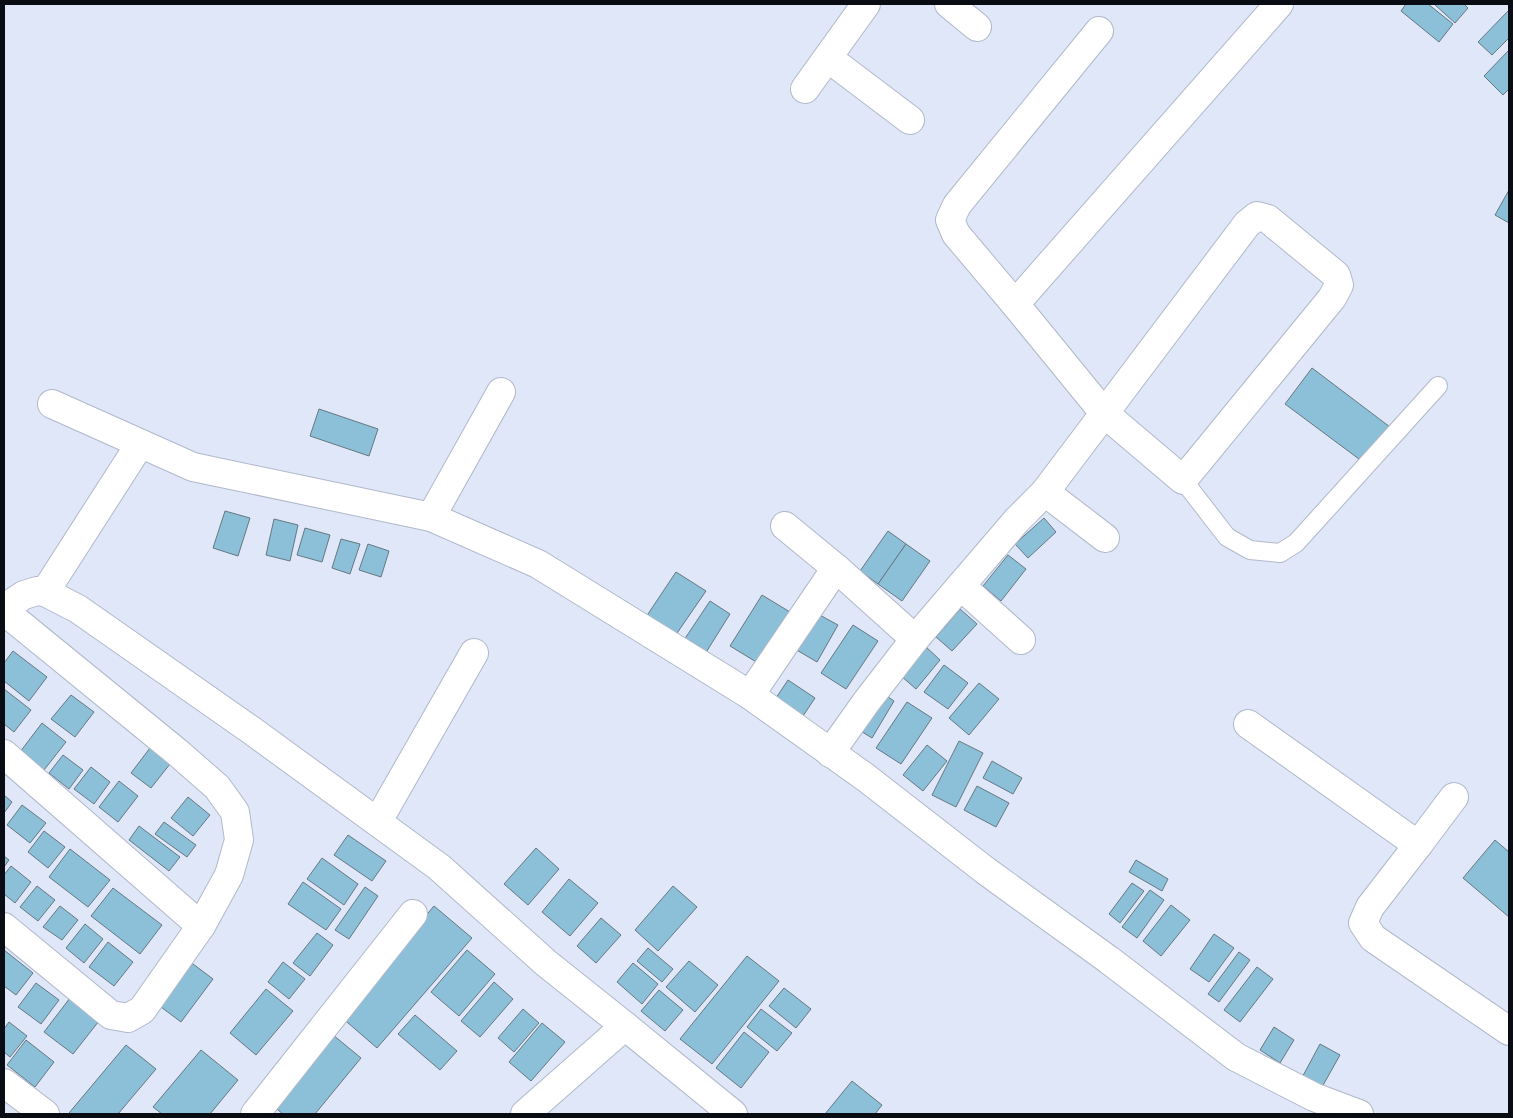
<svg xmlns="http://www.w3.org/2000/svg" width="1513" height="1118" viewBox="0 0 1513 1118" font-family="'Space Grotesk',sans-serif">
	<rect width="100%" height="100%" fill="#dfe7f9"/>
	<!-- building -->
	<g fill="#8cbfd8" stroke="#667881">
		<polygon points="1406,4 1428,4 1453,24 1439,42 1401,11"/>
		<polygon points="1434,4 1464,4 1468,8 1455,23"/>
		<polygon points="1509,10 1509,38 1492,55 1478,42"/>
		<polygon points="1509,50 1509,89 1503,95 1484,76"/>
		<polygon points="1509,190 1509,223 1495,215"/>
		<polygon points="1312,368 1390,427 1363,462 1285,404"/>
		<polygon points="319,409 378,429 369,456 310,436"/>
		<polygon points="225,511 250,518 238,556 213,548"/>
		<polygon points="1044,518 1056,532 1028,558 1015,544"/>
		<polygon points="274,519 298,525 290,561 266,555"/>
		<polygon points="305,528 330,535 322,562 297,555"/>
		<polygon points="888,531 906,544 878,584 860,571"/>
		<polygon points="341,539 360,544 350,574 332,568"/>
		<polygon points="368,544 389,551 381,577 359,570"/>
		<polygon points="906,544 930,561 902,601 878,584"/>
		<polygon points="1008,555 1026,569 1001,601 983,586"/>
		<polygon points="676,572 706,591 675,636 646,617"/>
		<polygon points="762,595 790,612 758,663 730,646"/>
		<polygon points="710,601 730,614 705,654 684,640"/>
		<polygon points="960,609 977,624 952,651 936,637"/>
		<polygon points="816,613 838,625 817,662 795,649"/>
		<polygon points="853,625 878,641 846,689 821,673"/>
		<polygon points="925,646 940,660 916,689 900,675"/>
		<polygon points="13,651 47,677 29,701 4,681 4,663"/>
		<polygon points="944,665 968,683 948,709 924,692"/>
		<polygon points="788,680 815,698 801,719 774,701"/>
		<polygon points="979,683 999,699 969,735 949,718"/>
		<polygon points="4,689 31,710 14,732 4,724"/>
		<polygon points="881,692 894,701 872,738 859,730"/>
		<polygon points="71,695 94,712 75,737 51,719"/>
		<polygon points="907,702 932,718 901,764 876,748"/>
		<polygon points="42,723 66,742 44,770 20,752"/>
		<polygon points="959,741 983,753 956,807 932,795"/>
		<polygon points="927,745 947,761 923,791 903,775"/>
		<polygon points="150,748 170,764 151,788 131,773"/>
		<polygon points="63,755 83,770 69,789 49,773"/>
		<polygon points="992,761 1022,778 1013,794 983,778"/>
		<polygon points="91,767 110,782 94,804 74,789"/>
		<polygon points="119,781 138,796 118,822 99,807"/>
		<polygon points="977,786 1009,803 996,827 964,810"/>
		<polygon points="4,795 12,802 4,813"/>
		<polygon points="188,797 210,815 193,836 171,818"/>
		<polygon points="22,805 46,823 30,843 7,825"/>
		<polygon points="164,822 196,845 187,857 155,834"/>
		<polygon points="139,826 180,857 169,871 129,840"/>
		<polygon points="44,831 65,847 48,868 28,852"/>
		<polygon points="348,835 386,861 372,881 334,855"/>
		<polygon points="1495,840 1509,852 1509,917 1463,878"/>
		<polygon points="536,848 559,869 528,905 504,884"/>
		<polygon points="70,849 110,880 88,907 49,877"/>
		<polygon points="4,856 9,860 4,867"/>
		<polygon points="322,858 358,884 344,905 307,879"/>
		<polygon points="1136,860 1168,879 1162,891 1129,872"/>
		<polygon points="11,866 31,882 15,903 4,894 4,875"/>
		<polygon points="569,879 598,903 570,936 542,912"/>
		<polygon points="303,882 341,909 326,930 288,904"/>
		<polygon points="1132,883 1144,891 1120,923 1109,914"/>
		<polygon points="37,886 55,900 38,921 20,907"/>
		<polygon points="673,886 697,907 658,951 635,930"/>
		<polygon points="365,887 378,896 349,939 335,930"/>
		<polygon points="113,888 162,925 140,954 91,916"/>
		<polygon points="1150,890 1164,900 1137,938 1122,927"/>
		<polygon points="1171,905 1190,920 1161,956 1143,941"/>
		<polygon points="60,906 78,920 62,940 43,927"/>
		<polygon points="434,906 472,938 377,1048 340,1016"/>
		<polygon points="601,918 621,935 596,963 577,946"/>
		<polygon points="85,924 103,939 84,963 66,948"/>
		<polygon points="317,933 333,945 310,976 293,963"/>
		<polygon points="1214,934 1234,948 1209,982 1190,969"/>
		<polygon points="108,942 133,962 114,986 89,967"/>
		<polygon points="648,948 673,969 662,982 637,961"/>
		<polygon points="4,950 33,973 16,995 4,986"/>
		<polygon points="467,950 495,974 459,1016 431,992"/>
		<polygon points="1239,952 1250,960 1219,1002 1208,994"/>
		<polygon points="747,956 779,981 712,1064 680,1039"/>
		<polygon points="189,961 213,979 181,1022 157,1004"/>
		<polygon points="689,961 718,985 695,1012 666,987"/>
		<polygon points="283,962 305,979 289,999 268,982"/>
		<polygon points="633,963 658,984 642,1004 617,982"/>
		<polygon points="1257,967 1273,979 1240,1022 1224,1010"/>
		<polygon points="494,982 513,999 480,1037 461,1021"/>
		<polygon points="36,983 59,1000 41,1024 18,1007"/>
		<polygon points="784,988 811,1009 796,1028 769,1006"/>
		<polygon points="266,989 293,1011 256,1055 230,1033"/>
		<polygon points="659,990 683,1010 665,1031 641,1011"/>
		<polygon points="70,998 99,1021 73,1054 44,1032"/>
		<polygon points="523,1009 539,1023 514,1052 498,1038"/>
		<polygon points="761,1009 792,1033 777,1051 747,1027"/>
		<polygon points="415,1015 457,1051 440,1070 398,1034"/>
		<polygon points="9,1022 27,1036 10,1057 4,1052 4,1029"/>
		<polygon points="542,1023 565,1042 531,1081 509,1062"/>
		<polygon points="1274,1027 1294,1040 1280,1063 1260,1050"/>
		<polygon points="327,1030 361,1058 315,1114 283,1114 268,1102"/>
		<polygon points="744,1032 769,1052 741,1088 716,1068"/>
		<polygon points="26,1040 54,1062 35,1087 7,1065"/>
		<polygon points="1320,1044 1340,1055 1317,1096 1298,1085"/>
		<polygon points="126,1045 156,1069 118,1114 70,1114 69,1113"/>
		<polygon points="201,1050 238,1080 210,1114 162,1114 153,1107"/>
		<polygon points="852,1081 882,1105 875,1114 825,1114"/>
	</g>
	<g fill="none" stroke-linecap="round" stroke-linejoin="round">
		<!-- lane casing -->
		<g stroke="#b0b8c9" stroke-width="20">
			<polyline id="lane" points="1183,480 1227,537 1250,550 1280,553 1296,543 1438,386"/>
		</g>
		<!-- street casing -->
		<g stroke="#b0b8c9" stroke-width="30">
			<g id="street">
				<polyline points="949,4 977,27"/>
				<polyline points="828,58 910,120"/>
				<polyline points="805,89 866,4"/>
				<polyline points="1015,304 956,234 950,220 957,205 1099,31"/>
				<polyline points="52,404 193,467 431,517 538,564 750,695 865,777 986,871 1109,960 1236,1057 1314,1097 1359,1114"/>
				<polyline points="1045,492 1105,538"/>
				<polyline points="431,517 501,392"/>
				<polyline points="785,526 836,568 915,639"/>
				<polyline points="961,586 1021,640"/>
				<polyline points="45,592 140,444"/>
				<polyline points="4,608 24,595 37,591 45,592 78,609 251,730 439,867 546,963 625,1026"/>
				<polyline points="4,611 177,752 217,787 235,812 239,840 229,875 201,926 142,1010 128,1018 111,1015 4,927"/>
				<polyline points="750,695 836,568"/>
				<polyline points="1248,724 1418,845 1370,907 1363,923 1373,938 1509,1031"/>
				<polyline points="830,753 867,701 915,639 1017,520 1045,492 1247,224 1257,216 1268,219 1336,275 1339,285 1332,298 1183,480 1104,413 1015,304 1279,4"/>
				<polyline points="4,754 201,926"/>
				<polyline points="378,821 474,653"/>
				<polyline points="1418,845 1454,797"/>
				<polyline points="4,1083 45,1114"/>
				<polyline points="255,1114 413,914"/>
				<polyline points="525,1114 625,1026 733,1114"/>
			</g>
		</g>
		<!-- lane -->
		<use href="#lane" stroke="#fff" stroke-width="18"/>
		<!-- street -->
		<use href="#street" stroke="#fff" stroke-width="28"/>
	</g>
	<!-- border -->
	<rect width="1513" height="1118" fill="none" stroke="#090c12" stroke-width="10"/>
</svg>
